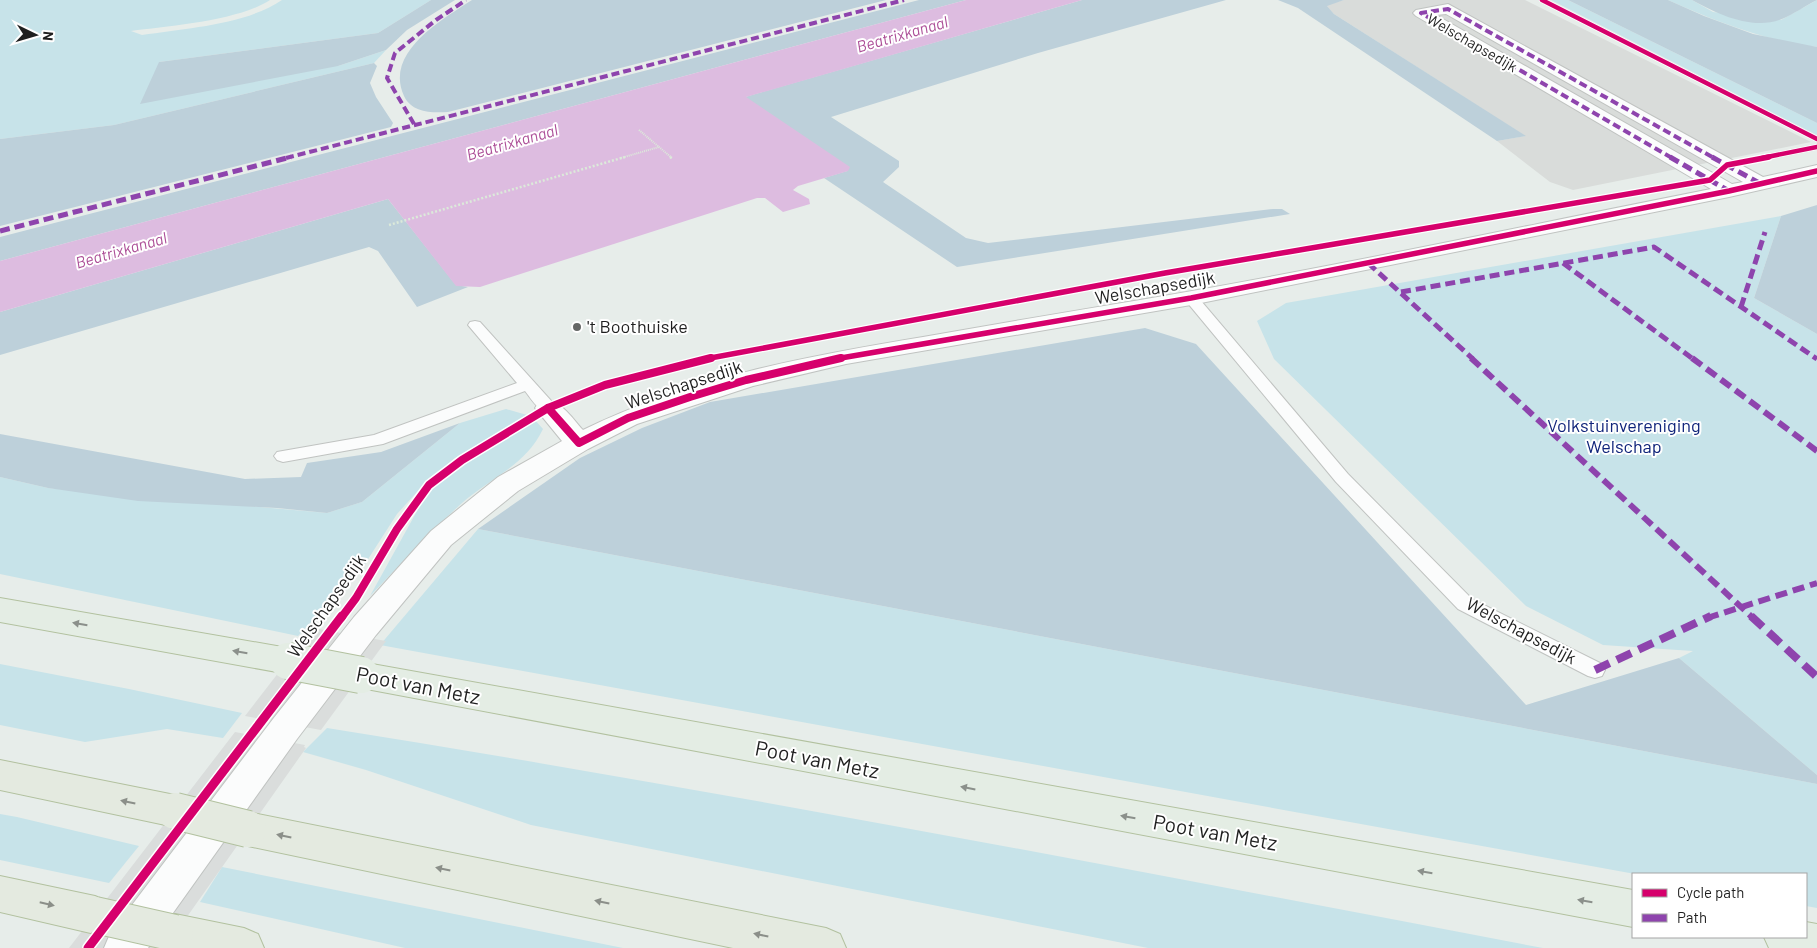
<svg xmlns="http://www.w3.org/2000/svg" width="1817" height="948" viewBox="0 0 1817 948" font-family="Barlow,sans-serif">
	<rect width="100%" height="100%" fill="#e7edea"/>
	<!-- residential -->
	<polygon fill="#d9dcda" points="1344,0 1525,0 1811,142 1573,190 1550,182 1497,141 1525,136 1334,14 1326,5"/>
	<!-- grass -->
	<g fill="#c7e3e9">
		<path d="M 0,0 L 270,0 C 238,21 169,26 131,31 L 142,35 C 186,28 245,25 282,0 L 431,0 L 378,33 L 159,62 L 338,66 L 386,50 L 374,63 L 114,125 L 0,139 Z"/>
		<polygon points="1551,0 1568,0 1817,123 1817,135"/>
		<path d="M 1668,0 L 1692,0 L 1713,12 L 1781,20 L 1817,0 L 1817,47 C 1765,41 1715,21 1668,0 Z"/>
		<polygon points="1781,216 1754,298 1817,334 1817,775 1679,658 1693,651 1603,645 1526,606 1274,359 1257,321 1286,303"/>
		<polygon points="506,409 527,415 455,458 426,482 397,514 363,567 298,636 0,574 0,477 48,488 327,513 362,502 460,423"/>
		<path d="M 535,420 L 543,429 C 526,465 491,478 462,503 C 430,532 400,565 370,596 L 427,493 L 467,460 Z"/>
		<polygon points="478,529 1817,784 1817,908 1806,906 1806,874 1635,874 380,645"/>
		<polygon points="0,664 129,689 242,713 223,738 167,729 85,742 0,725"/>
		<path d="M 327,728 C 734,793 1138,871 1543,948 L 1148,948 L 531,825 L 366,770 L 303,752 Z"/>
		<polygon points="0,814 17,817 139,846 109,883 0,860"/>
		<polygon points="222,867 623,948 405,948 200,902"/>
	</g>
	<!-- forest -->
	<g fill="#bdd0da">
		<polygon points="431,0 455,0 407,30 386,50 338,66 140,104 159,62 378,33"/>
		<path d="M 472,0 L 886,0 L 448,112 C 432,113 412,113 404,96 C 384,53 441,20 472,0 Z"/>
		<polygon points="919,0 966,0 0,261 0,237"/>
		<polygon points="1082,0 1226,0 1038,53 831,117 899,161 899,167 883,182 966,238 988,243 1273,209 1282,209 1290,214 957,267 824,178 847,171 745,97"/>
		<polygon points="1278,0 1344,0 1327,6 1334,14 1526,136 1497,141 1298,8"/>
		<polygon points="1568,0 1668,0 1704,16 1753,34 1817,47 1817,123"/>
		<path d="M 1692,0 L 1817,0 C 1805,6 1794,14 1782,19 C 1753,31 1717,14 1692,0 Z"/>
		<polygon points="374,63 377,66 370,83 376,97 393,123 391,127 0,226 0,139 114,125"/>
		<polygon points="388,199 456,285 468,287 417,307 378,251 369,247 0,355 0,312"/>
		<polygon points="1817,205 1817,334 1754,298 1781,216"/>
		<polygon points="1145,328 1196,344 1526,705 1679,658 1817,775 1817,784 478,529 580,458 642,428 710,402"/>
		<polygon points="460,423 362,502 327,513 277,508 138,501 48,488 0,477 0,434 245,479 301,477 307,463 381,452"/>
	</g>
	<!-- water -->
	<polygon fill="#ddbce0" points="966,0 1082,0 746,97 850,167 848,171 798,186 793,190 809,199 810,204 783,212 765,198 757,198 480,287 456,286 388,199 0,312 0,261"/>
	<!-- pier -->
	<g fill="#dadddc">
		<polygon points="313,628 386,641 321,730 245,716"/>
		<polygon points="235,732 305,745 304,747 306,748 165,948 69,948"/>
	</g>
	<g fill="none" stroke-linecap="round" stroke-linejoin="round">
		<!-- service casing -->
		<g stroke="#c0c3c1" stroke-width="2">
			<g id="service">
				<polygon points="1191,294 1196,295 1348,474 1472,599 1602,664 1605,670 1602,676 1595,678 1588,676 1458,609 1336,482 1186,301 1184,298 1186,295"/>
				<path d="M 475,321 L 480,322 L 554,404 L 556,408 L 554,412 C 540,415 533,401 525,391 L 383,444 L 283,462 L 277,460 L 274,456 L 277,452 L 374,435 L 517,383 L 468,325 L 470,322 Z"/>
			</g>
		</g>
		<!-- minor casing -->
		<g stroke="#c0c3c1" stroke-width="2">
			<path id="minor" d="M 1448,4 L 1763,177 L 1817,165 L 1817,177 L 1729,197 L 1191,305 L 846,364 L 753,386 L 637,424 L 588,449 L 518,491 L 451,545 L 376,635 L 297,739 L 148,948 L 104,948 L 110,934 L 273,719 L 354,617 L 431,531 L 498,477 L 562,441 L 535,408 L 539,402 C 560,397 570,416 583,430 C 688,378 808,356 923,337 C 997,324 1072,311 1146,299 C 1335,267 1523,226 1711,189 L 1416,16 L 1413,13 L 1416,10 ZM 1446,14 L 1743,182 L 1732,184 L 1436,15 Z"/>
		</g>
		<!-- trunk casing -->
		<g stroke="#b2c19f" stroke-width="2">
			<g id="trunk">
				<polygon points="0,598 288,648 299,652 304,661 299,670 288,674 0,622"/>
				<polygon points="361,662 1633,890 1633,927 361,688 349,684 345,675 349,666"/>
				<polygon points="1806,922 1817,924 1817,948 1769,948 1764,937 1806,937"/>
			</g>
		</g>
		<!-- motorway casing -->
		<g stroke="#b2c19f" stroke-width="2">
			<g id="motorway">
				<polygon points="0,760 175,795 188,800 193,811 188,822 175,827 0,790"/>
				<polygon points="248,812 826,928 840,934 846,948 733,948 248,846 235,841 230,829 235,817"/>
				<polygon points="0,876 95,896 109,902 115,915 109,928 95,934 0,912"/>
				<polygon points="175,914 244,928 258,934 264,948 165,948 161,947 155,933 161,919"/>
			</g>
		</g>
		<!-- path-far1 -->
		<g stroke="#dceada" stroke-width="2" stroke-dasharray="1 1" stroke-linecap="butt">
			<polyline points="639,130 672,158"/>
			<polyline points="621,158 659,147"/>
		</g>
		<!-- path -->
		<g stroke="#dceada" stroke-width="2.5" stroke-dasharray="2 2" stroke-linecap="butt">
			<polyline points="670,157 673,159"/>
			<polyline points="389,225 625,157"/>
		</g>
		<!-- service -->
		<use href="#service" fill="#fbfcfc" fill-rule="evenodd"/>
		<!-- minor -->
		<use href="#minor" fill="#fbfcfc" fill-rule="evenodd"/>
		<!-- trunk -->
		<use href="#trunk" fill="#e4ede4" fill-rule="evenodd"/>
		<!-- motorway -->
		<use href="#motorway" fill="#e4eae0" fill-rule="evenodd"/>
		<!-- trunk-bridge casing -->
		<g stroke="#b2c19f" stroke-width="38" stroke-linecap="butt">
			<polyline id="trunk-bridge" points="288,661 361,675"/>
		</g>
		<!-- motorway-bridge casing -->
		<g stroke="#b2c19f" stroke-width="38" stroke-linecap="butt">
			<g id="motorway-bridge">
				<polyline points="175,811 248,829"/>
				<polyline points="95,915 175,933"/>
			</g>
		</g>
		<!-- trunk-bridge -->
		<use href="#trunk-bridge" stroke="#e4ede4" stroke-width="36"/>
		<!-- motorway-bridge -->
		<use href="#motorway-bridge" stroke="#e4eae0" stroke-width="36"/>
		<!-- quiet-far3 -->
		<g stroke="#8e44ad" stroke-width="4" stroke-dasharray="8 4" stroke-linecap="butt">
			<polyline points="414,124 387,78 395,53 436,20 466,0"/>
			<polyline points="286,158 904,0"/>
			<polyline points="1672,158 1421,13 1448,9 1714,158"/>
		</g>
		<!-- quiet-far2 -->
		<g stroke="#8e44ad" stroke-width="5" stroke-dasharray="10 5" stroke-linecap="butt">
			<polyline points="1670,157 1729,191"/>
			<polyline points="1712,157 1761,184"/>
			<polyline points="0,231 291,157"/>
			<polyline points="1368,263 1473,359"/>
			<polyline points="1563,263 1693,359"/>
			<polyline points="1401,292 1654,247 1817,359"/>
			<polyline points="1741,307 1765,232"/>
		</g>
		<!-- quiet-far1 -->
		<g stroke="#8e44ad" stroke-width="6" stroke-dasharray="12 6" stroke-linecap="butt">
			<polyline points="1471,358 1753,618"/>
			<polyline points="1692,358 1817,451"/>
			<polyline points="1707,618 1817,583"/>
		</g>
		<!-- quiet -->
		<g stroke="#8e44ad" stroke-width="8" stroke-dasharray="16 8" stroke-linecap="butt">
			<polyline points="1751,616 1817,677"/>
			<polyline points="1595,670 1711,616"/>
		</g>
		<!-- cycleway-far3 casing -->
		<g stroke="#fff" stroke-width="6">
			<g id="cycleway-far3">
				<polyline points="1542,0 1817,139"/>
				<polyline points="1762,158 1817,147"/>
			</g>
		</g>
		<!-- cycleway-far2 casing -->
		<g stroke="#fff" stroke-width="8">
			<g id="cycleway-far2">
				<polyline points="705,359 1165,273 1710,180 1727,165 1769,157"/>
				<polyline points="835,359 1191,298 1729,191 1817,171"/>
			</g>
		</g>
		<!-- cycleway-far1 casing -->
		<g stroke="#fff" stroke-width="11">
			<g id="cycleway-far1">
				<polyline points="548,408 579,443 628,418 690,397 746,380 841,358"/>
				<polyline points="341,618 356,598 397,529 429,485 462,460 548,408 605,385 711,358"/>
			</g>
		</g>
		<!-- cycleway casing -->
		<g stroke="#fff" stroke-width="12">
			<polyline id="cycleway" points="88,948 342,616"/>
		</g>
		<!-- cycleway-far3 -->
		<use href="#cycleway-far3" stroke="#d6006c" stroke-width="4.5"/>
		<!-- cycleway-far2 -->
		<use href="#cycleway-far2" stroke="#d6006c" stroke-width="5.5"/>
		<!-- cycleway-far1 -->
		<use href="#cycleway-far1" stroke="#d6006c" stroke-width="8"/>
		<!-- cycleway -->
		<use href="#cycleway" stroke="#d6006c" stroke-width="9"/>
	</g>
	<!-- one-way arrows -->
	<defs><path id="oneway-solid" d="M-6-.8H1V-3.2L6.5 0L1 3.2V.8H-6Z" transform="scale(1.25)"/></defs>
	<g fill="#8b908b">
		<use href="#oneway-solid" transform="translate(80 624) rotate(-170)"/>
		<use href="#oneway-solid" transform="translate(240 652) rotate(-170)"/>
		<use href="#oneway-solid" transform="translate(968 788) rotate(-169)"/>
		<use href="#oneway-solid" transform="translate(1128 817) rotate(-170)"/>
		<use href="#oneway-solid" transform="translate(1425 872) rotate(-170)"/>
		<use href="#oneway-solid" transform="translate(1585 901) rotate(-170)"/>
	</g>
	<g fill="#8b8f89">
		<use href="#oneway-solid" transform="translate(128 802) rotate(-168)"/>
		<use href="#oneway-solid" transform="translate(284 836) rotate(-168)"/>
		<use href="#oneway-solid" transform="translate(443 869) rotate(-168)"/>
		<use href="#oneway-solid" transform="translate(602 902) rotate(-168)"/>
		<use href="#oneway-solid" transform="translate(47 904) rotate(13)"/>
		<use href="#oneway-solid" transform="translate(761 935) rotate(-168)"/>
	</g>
	<!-- markers -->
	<circle fill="#656766" stroke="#fff" stroke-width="2" cx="577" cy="327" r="5"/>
	<g text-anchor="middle" stroke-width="4" stroke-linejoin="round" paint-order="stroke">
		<!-- far-street labels -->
		<g font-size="15" fill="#1f1f1f" stroke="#fff">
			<text transform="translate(1472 43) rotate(30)" y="5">Welschapsedijk</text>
		</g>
		<!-- far-water labels -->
		<g font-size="16" font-style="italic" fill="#ac4e97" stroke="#fff">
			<text transform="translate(902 34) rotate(-16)" y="6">Beatrixkanaal</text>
			<text transform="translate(512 142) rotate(-16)" y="6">Beatrixkanaal</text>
			<text transform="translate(121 250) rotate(-16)" y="6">Beatrixkanaal</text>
		</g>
		<!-- street labels -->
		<g font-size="18" fill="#1f1f1f" stroke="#fff">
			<text transform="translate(1155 288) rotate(-10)" y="6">Welschapsedijk</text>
			<text transform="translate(684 385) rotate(-18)" y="6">Welschapsedijk</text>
			<text transform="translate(327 606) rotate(-55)" y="6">Welschapsedijk</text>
			<text transform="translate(1521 631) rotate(28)" y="6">Welschapsedijk</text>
		</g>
		<!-- poi labels -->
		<g font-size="18" fill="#1f1f1f" stroke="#fff" text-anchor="start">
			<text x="587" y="333">'t Boothuiske</text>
		</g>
		<!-- park labels -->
		<g font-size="18" fill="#0f247a" stroke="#fff">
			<text x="1624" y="432">Volkstuinvereniging<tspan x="1624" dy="21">Welschap</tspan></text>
		</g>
		<!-- near-street labels -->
		<g font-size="21" fill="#1f1f1f" stroke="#fff">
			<text transform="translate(418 686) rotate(11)" y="7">Poot van Metz</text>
			<text transform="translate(817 760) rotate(11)" y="7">Poot van Metz</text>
			<text transform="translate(1215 833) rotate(10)" y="7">Poot van Metz</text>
		</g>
	</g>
	<!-- legend -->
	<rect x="1632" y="873" width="175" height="65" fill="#ffffff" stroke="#a5a5a5"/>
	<rect x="1642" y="889" width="25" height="8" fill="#d6006c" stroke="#a5a5a5"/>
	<text x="1677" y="898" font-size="15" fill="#1f1f1f">Cycle path</text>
	<rect x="1642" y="914" width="25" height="8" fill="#8e44ad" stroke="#a5a5a5"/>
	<text x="1677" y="923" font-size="15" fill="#1f1f1f">Path</text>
	<!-- north arrow -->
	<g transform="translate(35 35) rotate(95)" stroke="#ffffff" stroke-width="4" paint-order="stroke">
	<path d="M0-4L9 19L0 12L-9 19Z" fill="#1f1f1f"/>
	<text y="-8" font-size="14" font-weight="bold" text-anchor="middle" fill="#1f1f1f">N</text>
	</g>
</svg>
